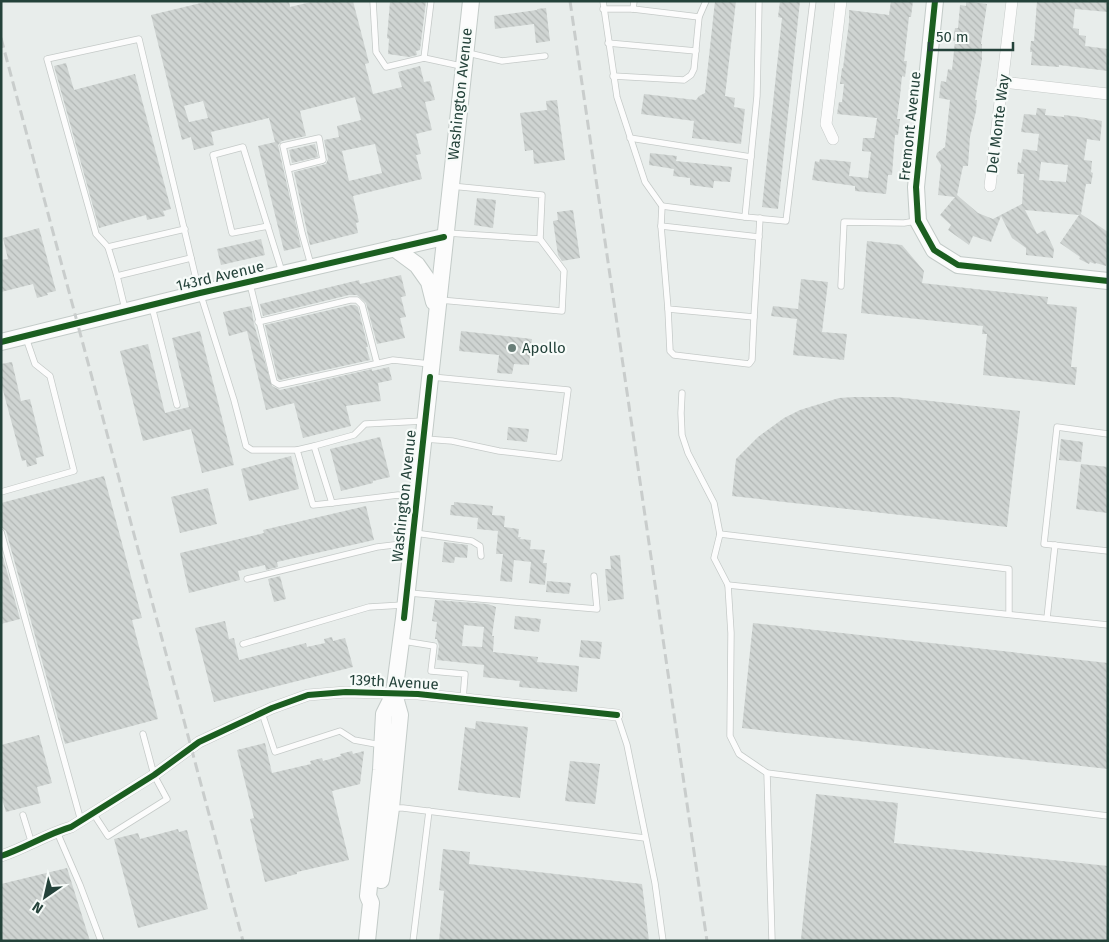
<svg xmlns="http://www.w3.org/2000/svg" width="1109" height="942" viewBox="0 0 1109 942" font-family="'Fira Sans',sans-serif">
	<defs>
		<pattern id="building-back-hatch" width="6" height="6" patternUnits="userSpaceOnUse" patternTransform="scale(1.25)"><rect width="6" height="6" fill="#cfd4d2"/><path d="M-1 5l2 2M0 0l6 6M5-1l2 2" fill="none" stroke="#b2b7b5"/></pattern>
	</defs>
	<rect width="100%" height="100%" fill="#e8edeb"/>
	<!-- building -->
	<g fill="url(#building-back-hatch)" fill-rule="evenodd">
		<path d="M 209,1 L 289,1 L 290,7 L 315,1 L 353,1 L 369,63 L 365,64 L 373,94 L 402,87 L 398,72 L 420,66 L 424,82 L 430,81 L 435,100 L 425,102 L 432,130 L 416,134 L 421,154 L 416,155 L 422,179 L 353,196 L 359,222 L 356,223 L 358,233 L 310,245 L 294,172 L 326,164 L 328,159 L 324,140 L 339,137 L 337,126 L 361,120 L 355,97 L 300,111 L 306,136 L 282,141 L 278,145 L 301,247 L 284,251 L 258,146 L 275,142 L 269,118 L 211,132 L 214,145 L 194,150 L 191,137 L 182,140 L 151,15 ZM 203,101 L 208,118 L 189,122 L 184,106 ZM 375,144 L 382,173 L 349,181 L 342,151 Z"/>
		<polygon points="390,1 426,1 420,50 416,51 417,55 409,57 388,54 389,39 387,38"/>
		<polygon points="715,1 736,1 725,96 735,98 734,107 745,109 741,144 692,138 694,121 641,114 644,94 696,100 699,96 705,93"/>
		<polygon points="780,1 800,1 778,209 762,207 782,18 778,17"/>
		<polygon points="891,1 913,1 911,17 909,17 904,61 907,61 905,77 902,76 900,96 897,119 900,119 899,128 898,135 895,135 892,175 888,175 886,194 855,191 855,186 812,180 815,161 819,162 820,159 851,162 849,176 868,178 871,152 862,151 863,138 874,138 877,118 837,114 839,102 842,102 844,84 840,84 842,68 843,68 849,22 849,10 889,15"/>
		<path d="M 966,1 L 987,4 L 981,44 L 982,44 L 982,59 L 975,100 L 977,100 L 976,111 L 970,137 L 968,166 L 963,166 L 957,195 L 978,213 L 993,219 L 1022,204 L 1024,174 L 1017,174 L 1018,162 L 1021,163 L 1023,149 L 1037,151 L 1039,134 L 1021,132 L 1024,114 L 1036,115 L 1037,108 L 1046,109 L 1045,115 L 1064,117 L 1064,115 L 1080,117 L 1102,121 L 1100,141 L 1087,139 L 1084,160 L 1092,161 L 1091,172 L 1093,173 L 1091,184 L 1086,184 L 1081,214 L 1108,232 L 1108,257 L 1106,266 L 1096,263 L 1095,264 L 1090,262 L 1089,264 L 1079,259 L 1080,257 L 1060,243 L 1079,215 L 1025,210 L 1037,234 L 1045,230 L 1054,249 L 1053,258 L 1026,255 L 1026,248 L 1012,238 L 1001,216 L 991,242 L 973,236 L 969,245 L 948,230 L 951,225 L 940,215 L 955,197 L 938,195 L 941,165 L 936,157 L 937,153 L 945,147 L 950,100 L 939,98 L 941,81 L 946,82 L 948,69 L 952,70 L 955,41 L 953,41 L 955,28 L 958,28 L 960,5 L 966,6 ZM 1041,162 L 1068,165 L 1066,182 L 1039,180 Z"/>
		<polygon points="1037,1 1108,1 1108,12 1075,9 1073,28 1079,29 1079,35 1086,36 1085,46 1108,49 1108,71 1059,65 1059,67 1031,65 1032,52 1030,52 1031,41 1034,41"/>
		<polygon points="546,8 550,41 536,43 534,24 495,29 494,16 537,10 537,9"/>
		<polygon points="66,63 74,90 135,74 171,209 163,211 165,216 147,220 146,215 99,228 54,66"/>
		<polygon points="557,100 565,160 534,164 533,150 525,151 520,113 547,110 546,101"/>
		<polygon points="315,144 318,157 292,163 289,150"/>
		<polygon points="650,153 677,156 676,161 732,167 730,182 714,181 713,188 690,185 690,178 673,176 674,169 649,165"/>
		<polygon points="477,198 496,200 493,228 474,225"/>
		<polygon points="573,210 580,258 562,261 558,255 553,221 558,220 557,212"/>
		<polygon points="39,228 56,291 47,293 48,295 37,298 33,284 1,292 1,260 8,259 3,238"/>
		<polygon points="261,239 265,255 221,265 217,249"/>
		<polygon points="867,241 902,245 924,271 922,283 1048,297 1047,304 1077,307 1071,367 1077,367 1075,385 983,375 987,334 982,334 983,326 861,313"/>
		<polygon points="401,275 406,296 401,297 406,317 400,318 405,338 377,344 366,303 357,295 349,295 263,316 260,304 359,280 360,284"/>
		<polygon points="801,279 828,282 822,332 847,334 844,360 793,355 797,319 771,316 773,306 798,309"/>
		<polygon points="351,305 355,305 358,307 368,347 366,347 370,360 280,380 278,379 265,325"/>
		<polygon points="251,306 254,324 272,386 280,390 372,369 372,371 389,367 392,380 378,383 381,401 346,406 351,426 303,438 294,403 266,410 247,331 229,336 223,312"/>
		<polygon points="200,331 234,465 202,473 191,429 143,441 120,351 148,344 165,413 189,407 172,338"/>
		<polygon points="461,331 532,339 529,365 514,364 512,374 497,373 499,355 459,351"/>
		<polygon points="12,362 21,401 30,399 44,456 36,458 37,464 27,467 26,460 22,461 1,383 1,364"/>
		<polygon points="854,397 895,397 1020,411 1007,527 732,496 736,459 758,437 784,418 800,410 839,398"/>
		<polygon points="508,427 529,429 527,442 507,440"/>
		<polygon points="380,437 390,477 373,481 373,483 341,491 330,449"/>
		<polygon points="1061,439 1083,442 1081,462 1059,460"/>
		<polygon points="291,456 299,489 249,501 241,469"/>
		<polygon points="1081,464 1108,467 1108,513 1076,509"/>
		<polygon points="104,476 142,618 132,620 158,719 65,744 6,531 1,527 1,503"/>
		<polygon points="208,488 217,524 180,533 171,497"/>
		<polygon points="454,502 493,506 492,515 505,516 504,527 519,529 518,537 521,537 520,539 531,540 530,549 545,550 543,563 547,563 545,585 529,583 531,562 514,560 512,582 500,581 503,554 496,554 498,531 477,529 478,518 450,515 451,505 454,505"/>
		<polygon points="366,506 374,540 277,562 278,567 266,570 265,565 238,571 240,580 189,593 180,553 264,533 263,530"/>
		<polygon points="444,542 468,545 467,558 455,557 454,563 442,562"/>
		<polygon points="1,550 20,619 1,624"/>
		<polygon points="620,555 624,599 608,601 605,569 611,569 610,556"/>
		<polygon points="280,576 286,599 274,602 268,579"/>
		<polygon points="547,581 571,583 569,594 546,592"/>
		<path d="M 435,600 L 488,604 L 496,607 L 492,636 L 494,636 L 493,652 L 538,657 L 537,662 L 579,666 L 577,692 L 519,687 L 520,681 L 483,677 L 484,665 L 437,660 L 439,646 L 437,639 L 435,639 L 437,622 L 432,621 ZM 464,625 L 484,627 L 482,647 L 462,646 Z"/>
		<polygon points="515,616 541,619 539,632 514,629"/>
		<polygon points="225,621 229,639 234,638 239,660 306,643 307,647 325,643 324,639 332,637 333,641 345,638 353,667 214,702 195,628"/>
		<polygon points="753,623 1108,663 1108,769 742,728"/>
		<polygon points="581,640 602,642 600,659 579,657"/>
		<polygon points="476,721 528,727 520,798 458,790 465,727 475,729"/>
		<polygon points="39,735 52,783 37,787 41,803 6,812 1,796 1,745"/>
		<polygon points="265,743 272,773 311,764 310,761 322,758 323,761 341,756 340,754 352,751 353,754 364,751 360,784 332,791 349,860 297,872 297,874 265,882 250,819 254,818 237,750"/>
		<polygon points="570,761 600,764 595,804 565,801"/>
		<polygon points="816,794 898,803 894,843 1108,866 1108,941 817,941 801,939"/>
		<polygon points="178,829 179,832 187,830 208,909 138,928 114,839 138,833 140,839"/>
		<polygon points="443,849 470,852 469,864 642,884 649,941 439,941 444,891 439,890"/>
		<polygon points="67,868 90,941 1,941 1,884"/>
	</g>
	<g fill="none" stroke-linecap="round" stroke-linejoin="round">
		<!-- lane casing -->
		<g stroke="#c5cac8" stroke-width="7">
			<g id="lane">
				<polyline points="373,1 376,52 386,67 424,58 461,66"/>
				<polyline points="603,1 617,97 645,182 662,206 745,217 757,96 759,1"/>
				<polyline points="603,9 633,9 634,1"/>
				<polyline points="633,9 699,17"/>
				<polyline points="608,43 696,51"/>
				<polyline points="468,53 502,61 545,56"/>
				<polyline points="424,58 431,1"/>
				<polyline points="613,76 684,80 691,75 694,69 699,17 706,1"/>
				<polyline points="630,138 751,157"/>
				<polyline points="288,169 323,160 319,138 283,146 302,233 311,265"/>
				<polyline points="451,186 542,195 540,239"/>
				<polyline points="662,206 661,226 668,309 754,317 760,218"/>
				<polyline points="745,217 786,221 813,1"/>
				<polyline points="268,226 232,233 213,155 243,147 282,272"/>
				<polyline points="661,226 759,237"/>
				<polyline points="108,247 96,234 47,59 139,39 197,283 234,400 246,446 252,450 297,450"/>
				<polyline points="117,276 108,247 185,229"/>
				<polyline points="250,284 274,382 279,385 393,360 430,364"/>
				<polyline points="841,286 844,222 904,223 916,221"/>
				<polyline points="440,300 562,311 564,271 540,239 447,233"/>
				<polyline points="152,307 177,405"/>
				<polyline points="125,309 117,276 191,258"/>
				<polyline points="668,309 670,351 674,355 749,364 752,360 754,317"/>
				<polyline points="258,322 350,300 357,300 362,305 377,363"/>
				<polyline points="682,393 681,413 682,435 688,453 714,503 720,534"/>
				<polyline points="1108,434 1057,427 1044,544 1108,551"/>
				<polyline points="425,439 452,441 499,451 559,458 568,390 432,377"/>
				<polyline points="314,446 297,450 313,505 332,503"/>
				<polyline points="1,492 74,471 50,376 35,364 26,338"/>
				<polyline points="415,496 398,495 332,503 314,446 354,435 365,424 423,421"/>
				<polyline points="1,532 81,821"/>
				<polyline points="415,533 472,541 480,546 481,556"/>
				<polyline points="247,579 377,547 410,543"/>
				<polyline points="728,585 1108,625"/>
				<polyline points="409,593 597,609 594,576"/>
				<polyline points="1009,614 1009,569 720,534 714,558 728,585 731,633 730,736 739,754 767,773 1108,816"/>
				<polyline points="1047,618 1055,545"/>
				<polyline points="403,641 434,646 431,671 465,674 463,699"/>
				<polyline points="243,644 369,607 403,605"/>
				<polyline points="262,713 275,752 340,731 354,740 381,745"/>
				<polyline points="617,715 627,745 655,883 663,941"/>
				<polyline points="767,773 772,941"/>
				<polyline points="394,808 403,808 645,838"/>
				<polyline points="93,813 108,836 167,799 154,775 143,734"/>
				<polyline points="23,815 32,844"/>
				<polyline points="57,832 80,885 101,941"/>
				<polyline points="413,941 429,811"/>
			</g>
		</g>
		<!-- street casing -->
		<g stroke="#c5cac8" stroke-width="12">
			<g id="street">
				<polyline points="1002,82 1108,94"/>
				<polyline points="833,139 826,124 841,1"/>
				<polyline points="990,186 1012,1"/>
				<path d="M 1,856 C 25,848 47,834 71,827 L 154,775 L 199,742 L 272,708 L 308,695 L 346,692 L 418,694 L 617,715"/>
			</g>
		</g>
		<!-- secondary casing -->
		<g stroke="#c3cbc8" stroke-width="18">
			<g id="secondary">
				<polyline points="935,1 916,187 918,221 934,250 958,265 1108,281"/>
				<polyline points="394,248 417,265 429,282 434,302"/>
				<polyline points="1,342 200,293 444,237"/>
				<polyline points="381,880 391,808 400,715 394,694"/>
				<polyline points="367,941 371,903 368,896 381,770 384,714 394,694 404,618 471,1"/>
			</g>
		</g>
		<!-- lane -->
		<use href="#lane" stroke="#fcfcfc" stroke-width="5.5"/>
		<!-- street -->
		<use href="#street" stroke="#fcfcfc" stroke-width="11"/>
		<!-- secondary -->
		<use href="#secondary" stroke="#fcfcfc" stroke-width="16"/>
		<!-- rail -->
		<g stroke="#c9cdcc" stroke-width="3" stroke-dasharray="10 5" stroke-linecap="butt">
			<polyline points="570,1 707,941"/>
			<polyline points="1,38 243,941"/>
		</g>
		<!-- cycleway casing -->
		<g stroke="#f7fbf9" stroke-width="9">
			<g id="cycleway">
				<polyline points="935,1 916,187 918,221 934,250 958,265 1108,281"/>
				<polyline points="1,342 200,293 444,237"/>
				<polyline points="404,618 430,377"/>
				<path d="M 1,856 C 25,848 47,834 71,827 L 154,775 L 199,742 L 272,708 L 308,695 L 346,692 L 418,694 L 617,715"/>
			</g>
		</g>
		<!-- cycleway -->
		<use href="#cycleway" stroke="#1b5e20" stroke-width="6"/>
	</g>
	<!-- markers -->
	<circle fill="#697e78" stroke="#f7fbf9" stroke-width="2" cx="512" cy="348" r="5"/>
	<g text-anchor="middle" stroke-width="4.5" stroke-linejoin="round" paint-order="stroke">
		<!-- street labels -->
		<g font-size="15" fill="#24423a" stroke="#f7fbf9">
			<text transform="translate(460 94) rotate(-84)" y="5">Washington Avenue</text>
			<text transform="translate(998 124) rotate(-83)" y="5">Del Monte Way</text>
			<text transform="translate(910 126) rotate(-84)" y="5">Fremont Avenue</text>
			<text transform="translate(220 276) rotate(-13)" y="5">143rd Avenue</text>
			<text transform="translate(404 496) rotate(-84)" y="5">Washington Avenue</text>
			<text transform="translate(394 682) rotate(3)" y="5">139th Avenue</text>
		</g>
		<!-- poi labels -->
		<g font-size="15" fill="#24423a" stroke="#f7fbf9" text-anchor="start">
			<text x="522" y="353">Apollo</text>
		</g>
	</g>
	<!-- border -->
	<rect width="1109" height="942" fill="none" stroke="#24423a" stroke-width="5"/>
	<!-- north arrow -->
	<g transform="translate(45 897) rotate(214)" stroke="#f7fbf9" stroke-width="4" paint-order="stroke">
	<path d="M0-4L9 19L0 12L-9 19Z" fill="#24423a"/>
	<text y="-8" font-size="14" font-weight="bold" text-anchor="middle" fill="#24423a">N</text>
	</g>
	<!-- scale -->
	<path d="M929 42v8h84v-8" fill="none" stroke="#24423a" stroke-width="2.5"/>
	<text x="936" y="42" font-size="15" fill="#24423a" stroke="#f7fbf9" stroke-width="4" paint-order="stroke">50 m</text>
</svg>
